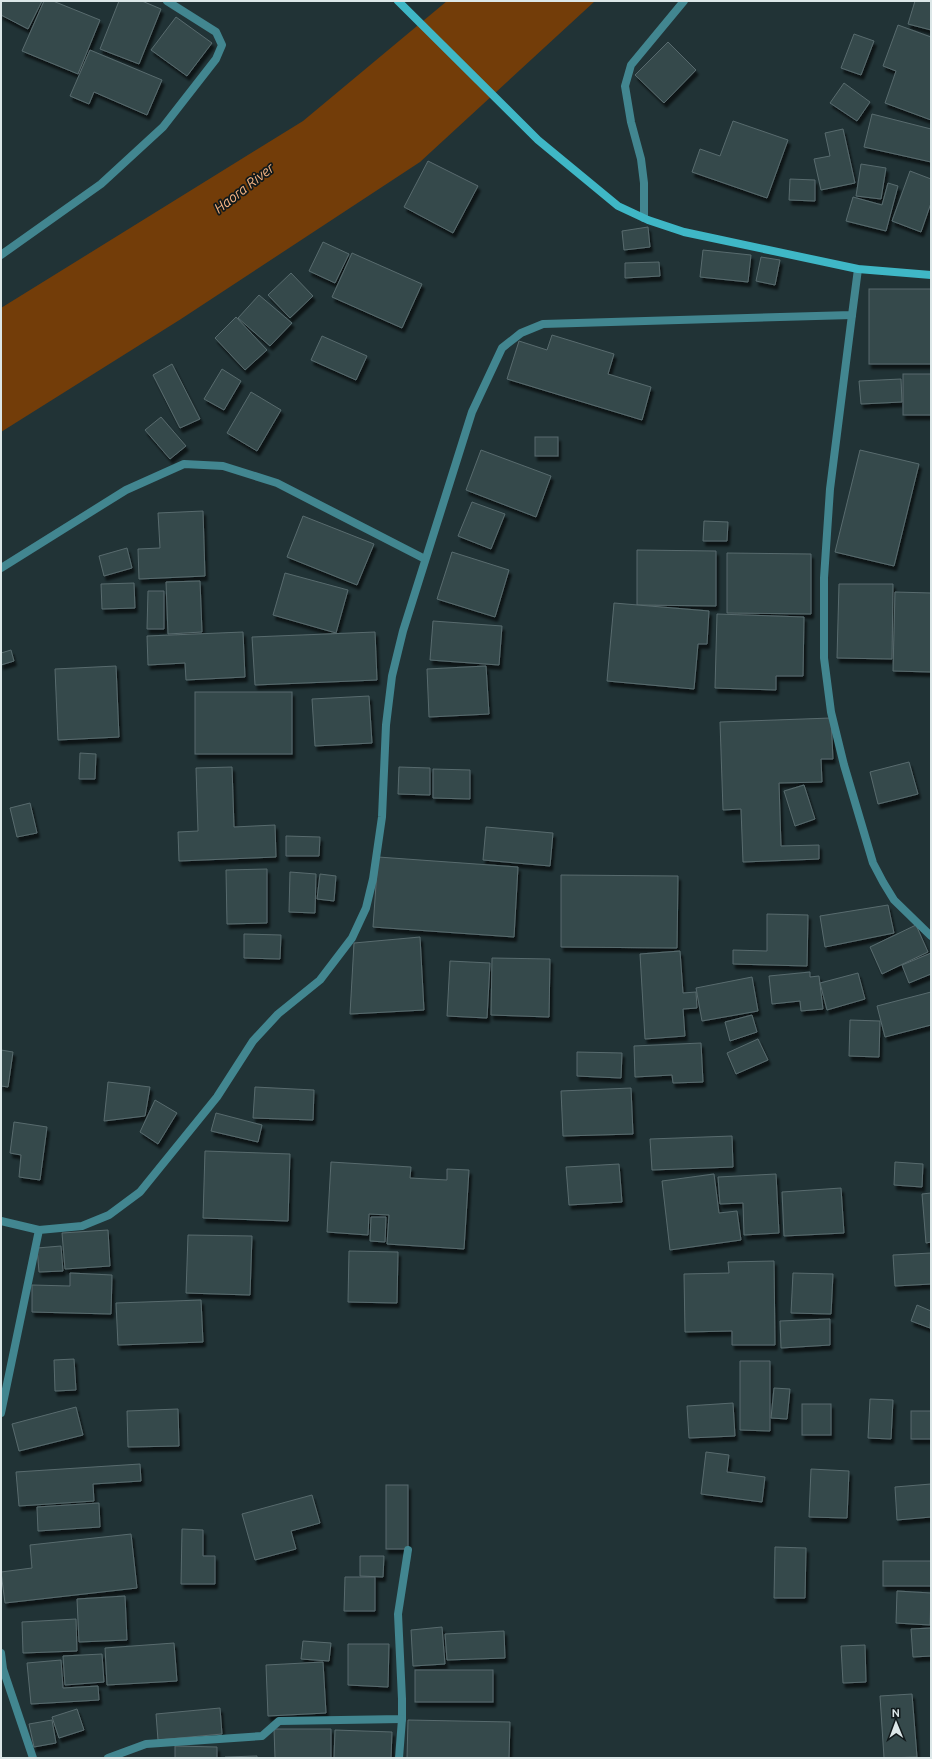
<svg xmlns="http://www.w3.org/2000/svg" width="932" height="1759" viewBox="0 0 932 1759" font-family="Ubuntu,sans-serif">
	<defs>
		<filter id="shadow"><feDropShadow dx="2.5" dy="4.5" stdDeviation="1" flood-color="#0009"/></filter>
	</defs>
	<rect width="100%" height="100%" fill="#213336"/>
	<!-- water -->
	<polygon fill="#733d09" points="447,1 595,1 420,162 181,319 1,432 1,308 303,121"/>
	<!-- building -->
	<g fill="#36494b" stroke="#586b6e" filter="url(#shadow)">
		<polygon points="1,1 42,1 28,29 1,15"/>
		<polygon points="44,1 53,1 100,20 78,74 22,51"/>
		<polygon points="119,1 142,1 161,9 139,64 100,49"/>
		<polygon points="915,1 931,1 931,30 908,24"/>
		<polygon points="176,17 212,43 187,76 151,50"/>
		<polygon points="898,25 931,37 931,120 885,103 896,71 883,66"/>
		<polygon points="854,34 874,41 861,75 841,68"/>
		<polygon points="668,42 696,70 664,103 635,75"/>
		<polygon points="90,50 162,80 147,115 94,92 89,104 70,96"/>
		<polygon points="844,83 870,102 857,121 830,103"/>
		<polygon points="872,114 931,129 931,162 864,147"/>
		<polygon points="733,121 788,140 767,198 692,172 700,149 720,156"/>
		<polygon points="843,129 855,183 821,190 814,159 830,156 825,133"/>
		<polygon points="428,161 478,186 453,233 404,207"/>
		<polygon points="861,164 886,168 881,199 856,196"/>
		<polygon points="910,171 931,179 931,203 921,232 892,221"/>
		<polygon points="790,179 815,180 815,201 789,200"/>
		<polygon points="888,183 898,186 886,231 846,221 853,197 882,205"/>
		<polygon points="648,227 650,247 624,250 622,231"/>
		<polygon points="323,242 349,254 335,283 309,271"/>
		<polygon points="703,250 751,255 748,282 700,277"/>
		<polygon points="352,253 422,284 402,328 332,297"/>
		<polygon points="761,257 780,260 775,285 756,281"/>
		<polygon points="659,262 660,276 625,278 625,263"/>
		<polygon points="291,273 313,296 290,318 268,295"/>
		<rect x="869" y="289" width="62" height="75"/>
		<polygon points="259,295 292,323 270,346 238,318"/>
		<polygon points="236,317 267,350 245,370 215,338"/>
		<polygon points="552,335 614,354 608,374 651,387 642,420 507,379 519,341 547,350"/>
		<polygon points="322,336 367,356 356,380 311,360"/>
		<polygon points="172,364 200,419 180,428 153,375"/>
		<polygon points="222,369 241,381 224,410 204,399"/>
		<rect x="903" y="374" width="28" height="41"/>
		<polygon points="901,379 902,402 861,404 859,381"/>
		<polygon points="251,392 281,410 257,451 227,433"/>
		<polygon points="161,417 186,446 170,459 145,430"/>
		<rect x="535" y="437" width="23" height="19"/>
		<polygon points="481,450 551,476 536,517 466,490"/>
		<polygon points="860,450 919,464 894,566 835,552"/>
		<polygon points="472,502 505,514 491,549 458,536"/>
		<polygon points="203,511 205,576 139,579 138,549 160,548 158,513"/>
		<polygon points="303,516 374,544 357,585 287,557"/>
		<polygon points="704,521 728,522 727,541 703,541"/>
		<polygon points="127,548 132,568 104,576 99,556"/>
		<polygon points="637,550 716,551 716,606 637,605"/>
		<polygon points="452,552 509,570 495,617 437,599"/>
		<polygon points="727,553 811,554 811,614 727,613"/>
		<polygon points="285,573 348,590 336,633 273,615"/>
		<polygon points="200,581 202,632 168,634 166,582"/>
		<polygon points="134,583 135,608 102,609 101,584"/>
		<polygon points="839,584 893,584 892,659 837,658"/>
		<polygon points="148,591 164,591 164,629 147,629"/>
		<polygon points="895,592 931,593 931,672 893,671"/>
		<polygon points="614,603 709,611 707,644 698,644 694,689 607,681"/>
		<polygon points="717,614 804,617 803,676 776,676 776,690 715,688"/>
		<polygon points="433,621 502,626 499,665 430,660"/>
		<polygon points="243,632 245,677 186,680 185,663 148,665 147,636"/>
		<polygon points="375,632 377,680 255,685 252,637"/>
		<polygon points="11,650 14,661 1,665 1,653"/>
		<polygon points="116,666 119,737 58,740 55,669"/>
		<polygon points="486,666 489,714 429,717 427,669"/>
		<rect x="195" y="692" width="97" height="62"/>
		<polygon points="369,696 372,743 315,746 312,699"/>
		<polygon points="831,718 833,759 821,759 822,782 779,783 781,846 819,845 819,859 743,862 741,809 723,810 720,722"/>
		<polygon points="80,753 96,754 95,779 79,779"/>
		<polygon points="909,762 918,794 878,804 870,772"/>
		<polygon points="232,767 234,827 275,825 276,857 179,861 178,832 198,831 196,768"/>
		<polygon points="399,767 430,768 430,795 398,794"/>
		<polygon points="433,769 470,770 470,799 433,798"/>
		<polygon points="804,785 815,819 795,826 784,791"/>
		<polygon points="30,803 37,833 17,837 10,808"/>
		<polygon points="486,827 553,833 550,866 483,860"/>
		<polygon points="286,836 320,837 319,856 286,856"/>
		<polygon points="378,857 518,867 514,937 373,927"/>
		<polygon points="267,869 267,923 227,924 226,870"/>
		<polygon points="290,872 316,874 315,913 289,912"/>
		<polygon points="320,874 336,876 334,901 317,899"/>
		<polygon points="561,875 678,876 677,948 561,947"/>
		<polygon points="888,905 894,933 825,947 820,916"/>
		<polygon points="767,914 808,915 807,966 733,964 733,950 767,951"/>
		<polygon points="916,925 928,952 882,974 870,947"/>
		<polygon points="244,934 281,935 280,959 244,958"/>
		<polygon points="420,937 424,1010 350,1014 354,943"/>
		<polygon points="680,951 683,993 696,992 697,1008 683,1009 685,1036 645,1039 640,954"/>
		<polygon points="931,953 931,974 909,983 902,965"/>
		<polygon points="492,958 550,959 549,1017 491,1015"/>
		<polygon points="450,961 490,963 487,1018 447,1016"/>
		<polygon points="810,972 810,977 819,976 823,1009 801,1011 800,1001 772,1004 769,976"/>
		<polygon points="858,973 865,999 827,1010 820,983"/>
		<polygon points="752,977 758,1011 702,1021 696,988"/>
		<polygon points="931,992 931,1025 885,1037 877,1006"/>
		<polygon points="752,1015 757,1032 730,1041 725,1022"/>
		<polygon points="850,1020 880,1021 879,1057 849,1056"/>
		<polygon points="758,1039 768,1060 736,1074 727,1053"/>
		<polygon points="701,1043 703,1082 673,1083 672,1075 635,1077 634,1046"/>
		<polygon points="1,1050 13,1052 8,1087 1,1086"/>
		<polygon points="577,1052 622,1053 621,1078 577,1076"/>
		<polygon points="108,1082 150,1087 145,1116 104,1121"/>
		<polygon points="255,1087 314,1090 313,1120 253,1118"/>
		<polygon points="631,1088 633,1134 563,1136 561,1091"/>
		<polygon points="155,1100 177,1113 158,1144 140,1132"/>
		<polygon points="216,1113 262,1125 258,1142 211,1131"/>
		<polygon points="14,1122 47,1127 40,1180 19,1177 21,1155 10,1153"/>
		<polygon points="732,1136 733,1167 652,1170 650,1139"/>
		<polygon points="205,1151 290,1154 288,1221 203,1218"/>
		<polygon points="331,1162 411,1167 410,1178 447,1180 447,1169 469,1170 464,1249 387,1244 389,1215 369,1214 368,1235 327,1232"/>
		<polygon points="895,1162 923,1164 922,1187 894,1185"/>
		<polygon points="619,1164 622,1202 569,1205 566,1167"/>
		<polygon points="714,1174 719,1213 737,1211 741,1240 670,1250 662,1181"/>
		<polygon points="776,1174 779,1233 744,1235 743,1203 720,1204 718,1177"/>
		<polygon points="841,1188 844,1233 784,1236 782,1192"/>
		<polygon points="931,1193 931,1242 926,1243 922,1194"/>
		<polygon points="371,1217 386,1217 385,1242 370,1241"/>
		<polygon points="108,1230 110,1266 65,1269 62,1233"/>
		<polygon points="188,1235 252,1236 250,1295 186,1293"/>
		<polygon points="61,1246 63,1271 39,1272 37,1248"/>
		<polygon points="349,1251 398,1252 397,1303 348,1302"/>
		<polygon points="931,1253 931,1284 895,1286 893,1255"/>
		<polygon points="774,1261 775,1345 732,1345 732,1331 685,1332 684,1274 729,1273 728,1262"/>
		<polygon points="70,1273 112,1275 111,1314 32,1312 32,1285 70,1286"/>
		<polygon points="793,1273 833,1274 831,1314 791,1313"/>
		<polygon points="201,1300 203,1342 118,1345 116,1303"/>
		<polygon points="917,1305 931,1311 930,1328 911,1321"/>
		<polygon points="830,1319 830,1345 781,1348 780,1321"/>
		<polygon points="74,1359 76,1390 55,1391 54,1360"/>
		<polygon points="740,1361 770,1361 770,1431 740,1430"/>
		<polygon points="774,1388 790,1389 787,1419 771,1418"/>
		<polygon points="870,1399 893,1400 891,1439 868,1438"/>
		<polygon points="733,1403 735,1436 689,1438 687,1406"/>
		<rect x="802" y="1404" width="29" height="31"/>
		<polygon points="76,1407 83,1435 19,1451 12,1424"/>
		<polygon points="178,1409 179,1446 128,1447 127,1411"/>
		<rect x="911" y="1411" width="20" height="28"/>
		<polygon points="706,1452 729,1455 727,1472 765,1477 762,1502 701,1494"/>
		<polygon points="140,1464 141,1481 93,1484 94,1501 19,1506 16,1472"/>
		<polygon points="811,1469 849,1471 847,1518 809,1517"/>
		<polygon points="931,1484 931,1517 897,1520 895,1487"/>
		<rect x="386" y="1485" width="22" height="64"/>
		<polygon points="312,1495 320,1523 291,1531 296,1549 255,1560 242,1514"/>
		<polygon points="99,1503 100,1527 38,1531 37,1507"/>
		<polygon points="182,1529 203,1530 203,1556 215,1556 215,1584 181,1584"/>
		<polygon points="131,1534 137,1588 5,1603 1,1572 32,1568 30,1545"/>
		<polygon points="775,1547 806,1548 805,1598 774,1598"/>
		<polygon points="360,1556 384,1556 383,1577 360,1576"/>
		<rect x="883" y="1561" width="48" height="25"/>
		<polygon points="345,1577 375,1577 375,1611 344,1611"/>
		<polygon points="897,1591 931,1593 930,1625 896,1623"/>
		<polygon points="125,1596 127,1640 79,1642 77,1599"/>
		<polygon points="76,1619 77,1651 23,1653 22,1622"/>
		<polygon points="442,1627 445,1664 413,1666 411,1630"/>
		<polygon points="931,1628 931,1656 913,1657 911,1629"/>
		<polygon points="504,1631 505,1658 447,1660 445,1634"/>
		<polygon points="303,1641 331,1643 329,1661 301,1659"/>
		<polygon points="174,1643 177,1681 107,1685 105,1648"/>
		<polygon points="348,1644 389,1644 388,1687 348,1685"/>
		<polygon points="865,1645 866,1682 843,1683 841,1646"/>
		<polygon points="102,1654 104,1682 65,1685 63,1656"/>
		<polygon points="61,1660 63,1688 98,1686 99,1700 31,1704 27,1663"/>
		<polygon points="323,1662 326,1713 268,1716 266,1665"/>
		<rect x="415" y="1670" width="78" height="32"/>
		<polygon points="912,1694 917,1757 884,1758 880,1696"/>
		<polygon points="220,1708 222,1734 158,1740 156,1714"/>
		<polygon points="77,1709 84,1730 59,1738 52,1717"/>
		<polygon points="52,1720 56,1743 34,1747 29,1724"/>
		<polygon points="408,1720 510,1722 509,1758 407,1758"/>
		<polygon points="274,1729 331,1729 331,1758 275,1758"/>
		<polygon points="335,1730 392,1732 391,1758 334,1758"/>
		<polygon points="175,1746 217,1747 217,1758 175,1758"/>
		<polygon points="257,1756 257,1758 225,1758 225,1757"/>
	</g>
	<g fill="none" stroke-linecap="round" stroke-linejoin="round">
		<!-- minor -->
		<g stroke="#428690" stroke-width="8">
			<polyline points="644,218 644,183 641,159 631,122 625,86 631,65 684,1"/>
			<polyline points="1,255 101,184 163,127 216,59 222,45 216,32 167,1"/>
			<polyline points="852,315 830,489 824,578 824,658 831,712 844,765 873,863 883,882 894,900 931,936"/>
			<polyline points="1,568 126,490 184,464 223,466 277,483 425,559"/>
			<polyline points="1,1221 39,1230"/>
			<polyline points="108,1758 146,1744 262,1736 279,1721 402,1719 402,1699 398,1614 408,1550"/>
			<polyline points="399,1758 402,1719"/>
		</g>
		<!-- tertiary -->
		<g stroke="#428690" stroke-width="8">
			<polyline points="1,1413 39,1230 82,1226 109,1215 140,1192 217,1097 253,1041 278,1014 320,980 352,938 366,908 373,879 382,817 386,725 392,676 403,631 472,412 502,348 521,333 543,324 852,315 858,269"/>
			<polyline points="1,1653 3,1669 33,1758"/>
		</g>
		<!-- secondary -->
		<polyline stroke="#3fb7c6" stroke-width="8" points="398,1 538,140 618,206 648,220 684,232 858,269 931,275"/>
	</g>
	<g text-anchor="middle" stroke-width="3.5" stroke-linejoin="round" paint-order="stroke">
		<!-- water labels -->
		<g font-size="14" font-style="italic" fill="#f6b482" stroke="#11191b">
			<text transform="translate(244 188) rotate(-38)" y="5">Haora River</text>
		</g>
	</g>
	<!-- border -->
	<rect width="932" height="1759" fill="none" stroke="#dce7e8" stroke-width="4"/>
	<!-- north arrow -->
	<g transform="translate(896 1723) rotate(359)" stroke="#11191b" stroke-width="3" paint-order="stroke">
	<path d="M0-3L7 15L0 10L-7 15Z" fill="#dce7e8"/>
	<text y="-6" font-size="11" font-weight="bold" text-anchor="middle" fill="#dce7e8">N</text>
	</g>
</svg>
